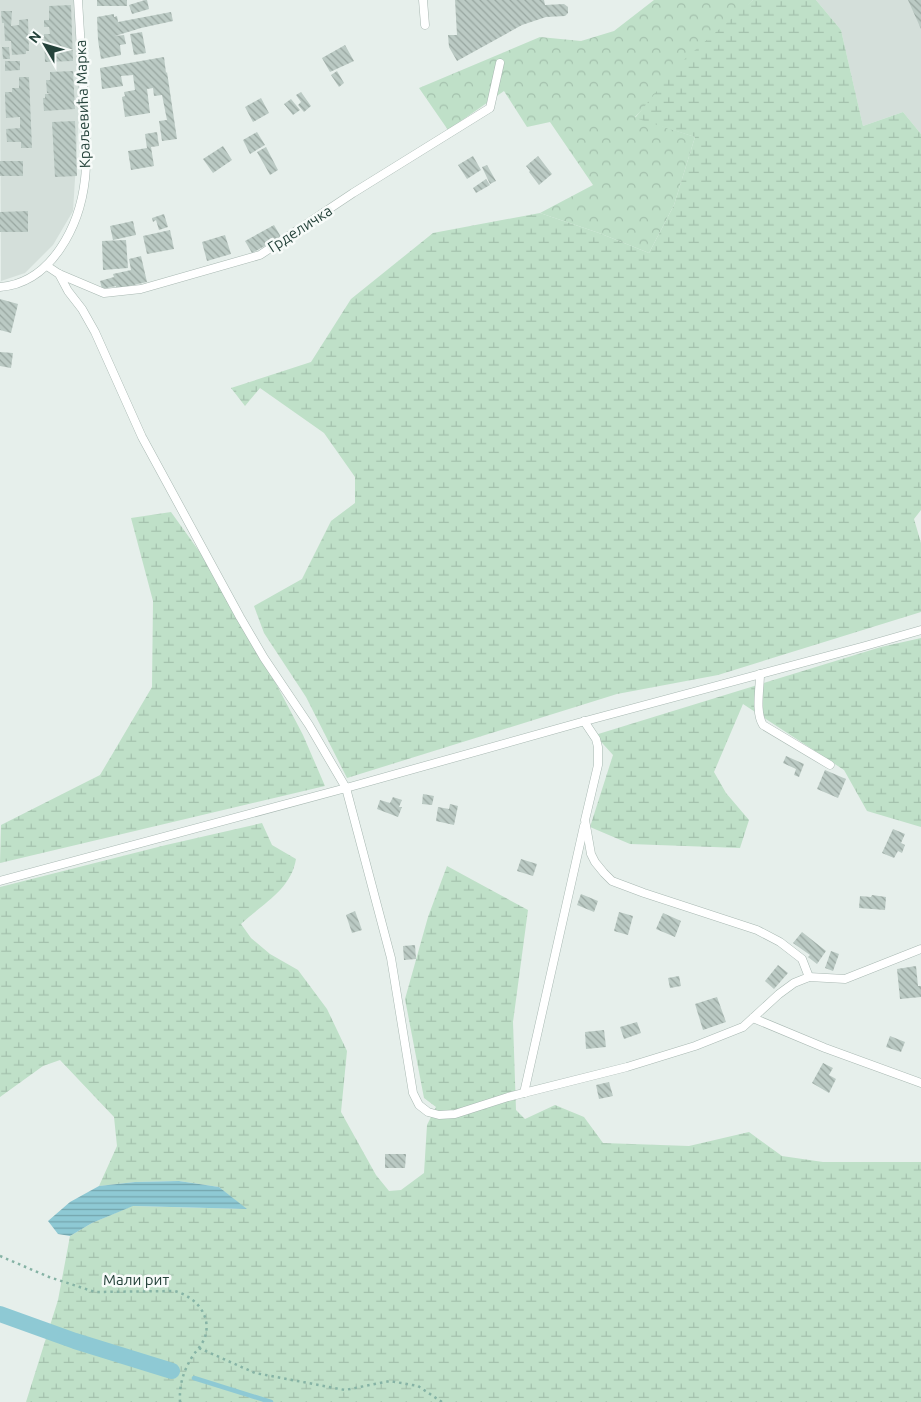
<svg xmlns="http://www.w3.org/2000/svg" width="921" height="1402" viewBox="0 0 921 1402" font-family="Ubuntu,sans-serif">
	<defs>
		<pattern id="forest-crowns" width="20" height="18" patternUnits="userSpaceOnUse" patternTransform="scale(1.25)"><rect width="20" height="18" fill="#bfe0c8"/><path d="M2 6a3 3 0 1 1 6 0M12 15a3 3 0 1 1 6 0" fill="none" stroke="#a4c1ad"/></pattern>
		<pattern id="wetland-marsh" width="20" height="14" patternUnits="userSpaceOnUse" patternTransform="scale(1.25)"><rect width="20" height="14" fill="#bfe0c8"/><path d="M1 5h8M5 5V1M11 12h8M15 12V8" fill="none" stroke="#a4c1ad"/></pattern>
		<pattern id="water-rules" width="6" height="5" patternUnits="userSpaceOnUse" patternTransform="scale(1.25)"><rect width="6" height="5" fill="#8ec9d4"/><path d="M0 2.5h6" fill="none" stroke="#74a5ad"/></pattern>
		<pattern id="building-back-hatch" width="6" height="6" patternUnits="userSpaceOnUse" patternTransform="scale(1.25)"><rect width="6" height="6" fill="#bbcac4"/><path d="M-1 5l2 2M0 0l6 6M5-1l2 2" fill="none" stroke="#98a6a0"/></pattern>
	</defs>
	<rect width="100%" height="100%" fill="#e6efeb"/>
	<!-- built -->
	<g fill="#d4dfda">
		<polygon points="0,0 77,0 81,82 73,211 53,245 25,273 1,281"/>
		<polygon points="816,0 921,0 921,134 903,112 863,126 841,30"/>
	</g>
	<!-- forest -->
	<polygon fill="url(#forest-crowns)" points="654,0 753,0 635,117 695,137 674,205 649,253 599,233 540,213 593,185 550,122 527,127 504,91 448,130 419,88 540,37 581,41 614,31"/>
	<!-- wetland -->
	<g fill="url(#wetland-marsh)">
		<polygon points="753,0 816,0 841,30 863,126 903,112 921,134 921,510 914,519 921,543 921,612 718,675 617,694 347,778 306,697 264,633 254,606 302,579 331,521 355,503 355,477 324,433 260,388 245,406 231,388 311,362 351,299 433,233 540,213 599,233 649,253 674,205 695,137 635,118 679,64"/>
		<polygon points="171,512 227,590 303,735 325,786 0,863 1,825 100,775 152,687 153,601 131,518"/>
		<polygon points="921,638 921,827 867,811 844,770 743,704 714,772 726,793 749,820 740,848 630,844 590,827 613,755 595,735 881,647"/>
		<path d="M 262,823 L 272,845 L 296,859 C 291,890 262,904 241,924 L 251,938 L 270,954 L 298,970 L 327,1009 L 347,1051 L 341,1112 L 376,1175 L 389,1191 L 401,1190 L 424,1173 L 427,1125 L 436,1107 L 424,1098 L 405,999 L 428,917 L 447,866 L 528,910 L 513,1022 L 516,1110 L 525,1119 L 555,1105 L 584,1117 L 603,1143 L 689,1146 L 749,1132 L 782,1156 L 823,1162 L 921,1162 L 921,1402 L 26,1402 L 58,1300 L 70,1236 L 92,1223 L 132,1206 L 246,1209 L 219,1187 L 179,1181 L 135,1182 L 99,1186 L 117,1146 L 114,1117 L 60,1060 L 43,1066 L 0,1097 L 0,887 L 166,845 Z"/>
	</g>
	<!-- water -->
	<polygon fill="url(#water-rules)" points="179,1181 219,1187 247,1209 133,1206 92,1223 70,1236 58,1234 48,1221 70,1202 99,1186 135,1182"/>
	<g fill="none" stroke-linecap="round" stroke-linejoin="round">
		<!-- stream -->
		<polyline stroke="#8ec9d4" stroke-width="4.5" points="194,1378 271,1402"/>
		<!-- canal -->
		<polyline stroke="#8ec9d4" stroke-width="16" points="0,1314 75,1341 172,1371"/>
	</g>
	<!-- building -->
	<g fill="url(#building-back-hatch)">
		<rect x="97" y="0" width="30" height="6"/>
		<polygon points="145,0 147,0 149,9 132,14 129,5"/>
		<polygon points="455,0 544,0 545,5 564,4 568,7 568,13 565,16 546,17 522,25 457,61 449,47 448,35 457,35"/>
		<polygon points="908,0 921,0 921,29"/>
		<polygon points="71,5 73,61 45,62 44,34 50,34 49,27 44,27 44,20 49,20 49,6"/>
		<polygon points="1,11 12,11 11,26 19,25 19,20 28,19 29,51 26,51 26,54 12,55 11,41 5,41 4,23 2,23"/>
		<polygon points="171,12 173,21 141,28 115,36 124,35 126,44 120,45 121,55 101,59 98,40 97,17 114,14 114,17 117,16 118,22"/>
		<polygon points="142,32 146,53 134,55 130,34"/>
		<polygon points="345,45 354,61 330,72 322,58"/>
		<polygon points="2,47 9,47 10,59 3,59"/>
		<polygon points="164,57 166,73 167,72 177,139 162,141 159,121 167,120 162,95 154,96 153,88 147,89 150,113 125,117 122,97 125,96 124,92 135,90 133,75 121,76 123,86 102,89 100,68"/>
		<polygon points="5,61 20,61 20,70 5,71"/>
		<polygon points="73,71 75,109 44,111 43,98 45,98 45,94 51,94 47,93 46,80 50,80 50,72"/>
		<polygon points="337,71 344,83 339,87 331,75"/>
		<polygon points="19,77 29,77 32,148 21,148 21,142 7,142 6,129 20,128 20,117 6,118 5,97 5,92 12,92 12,88 19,88"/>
		<polygon points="301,92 311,106 304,112 298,105 301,102 296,95"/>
		<polygon points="261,98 269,113 253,122 245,107"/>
		<polygon points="291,99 300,110 293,115 284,104"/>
		<polygon points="75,121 77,176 55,177 52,122"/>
		<polygon points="157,132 159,146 151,147 154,166 131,170 128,151 147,148 145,134"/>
		<polygon points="257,132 265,145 250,154 243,140"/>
		<polygon points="223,146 232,160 213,173 203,159"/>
		<polygon points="266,147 278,170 270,175 257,152"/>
		<polygon points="473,156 481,170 467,179 458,165"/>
		<polygon points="538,156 552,174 539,185 529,172 530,171 526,166"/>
		<rect x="0" y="161" width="23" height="15"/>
		<polygon points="487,165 496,181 490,184 482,167"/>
		<polygon points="486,179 490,185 476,193 473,188"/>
		<polygon points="28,211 28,232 0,232 0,212"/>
		<polygon points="164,214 168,227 159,230 156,220 153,222 152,218"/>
		<polygon points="133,221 136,235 113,240 110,226"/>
		<polygon points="274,225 281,237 252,253 245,241"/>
		<polygon points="170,230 174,249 147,254 143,236"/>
		<polygon points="225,235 231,254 207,261 202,242"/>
		<polygon points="126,240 128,268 103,270 102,241"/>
		<polygon points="141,256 147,282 116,289 116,286 102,289 100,281 114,277 113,274 131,270 129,259"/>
		<polygon points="0,299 18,304 11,333 0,330"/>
		<polygon points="0,352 13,353 11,368 0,366"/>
		<polygon points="786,756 804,764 799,777 794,775 796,769 783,763"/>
		<polygon points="825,770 846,779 838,798 817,789"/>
		<polygon points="423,794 434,796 432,805 422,804"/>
		<polygon points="393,797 402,800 399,807 402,807 398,817 377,809 380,800 390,803"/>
		<polygon points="450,804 458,806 454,825 436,821 438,807 449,809"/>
		<polygon points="893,829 905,834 901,843 905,845 902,853 898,851 894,858 882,853"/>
		<polygon points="521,859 537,864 533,876 517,871"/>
		<polygon points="581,894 598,901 594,912 577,905"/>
		<polygon points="872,895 886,897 885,910 859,908 860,896 871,897"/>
		<polygon points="355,911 362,930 352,933 346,915"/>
		<polygon points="619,912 633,916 628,935 614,931"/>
		<polygon points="663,913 681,921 675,937 656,929"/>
		<polygon points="802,932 826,951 817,964 808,957 810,955 793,943"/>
		<polygon points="415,945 416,959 404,960 403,946"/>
		<polygon points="831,951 839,954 833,971 825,968"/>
		<polygon points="778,965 788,973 774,989 765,981"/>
		<polygon points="916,966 918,986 921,986 921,997 900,999 897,969"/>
		<polygon points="679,976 681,986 670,988 668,978"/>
		<polygon points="717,997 726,1022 703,1030 695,1004"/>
		<polygon points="637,1022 641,1033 624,1039 620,1027"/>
		<polygon points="604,1030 606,1047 586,1049 585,1032"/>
		<polygon points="890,1036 905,1042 901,1052 886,1047"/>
		<polygon points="823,1063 833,1068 829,1075 836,1079 829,1093 812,1083"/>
		<polygon points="609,1082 613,1096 599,1099 596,1085"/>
		<polygon points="385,1154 406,1154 405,1168 385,1168"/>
	</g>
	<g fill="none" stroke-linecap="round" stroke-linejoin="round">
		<!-- service casing -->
		<g stroke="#a8b8b2" stroke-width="9">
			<g id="service">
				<polyline points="423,0 425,25"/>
				<polyline points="47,266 59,274 104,293 141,289 260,255 353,193 490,108 500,63"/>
				<polyline points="59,274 68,291 82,309 95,332 142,437 240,617 264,658 309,725 346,788 578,723 865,646 921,630"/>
				<path d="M 0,287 C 52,283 80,225 85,179 C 88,153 85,125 84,99 C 82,66 80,33 78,0"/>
				<path d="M 760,674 C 760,689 755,712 763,725 L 830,765"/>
				<polyline points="584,721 596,739 598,747 598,765 585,820 591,854 595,862 604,873 612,881 644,893 757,930 780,942 802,959 809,977"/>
				<polyline points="0,881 346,788 391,958 413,1093 419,1105 428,1112 439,1115 455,1114 508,1097 627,1067 695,1046 743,1027 779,994 794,983 809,977 845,979 921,949"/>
				<polyline points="753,1018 825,1048 921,1083"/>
				<polyline points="524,1093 584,826"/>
			</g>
		</g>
		<!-- path -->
		<g stroke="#86b3a5" stroke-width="2.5" stroke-dasharray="2.5 4" stroke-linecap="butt">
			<path d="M 0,1256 L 49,1277 L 95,1292 L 174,1291 C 195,1296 212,1315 205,1337 C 203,1343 198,1349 194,1354 C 184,1369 179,1384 180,1402"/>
			<polyline points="199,1348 255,1373 345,1390 390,1381 418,1386 442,1402"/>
		</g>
		<!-- service -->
		<use href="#service" stroke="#fff" stroke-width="8"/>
	</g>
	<g text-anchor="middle" stroke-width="5" stroke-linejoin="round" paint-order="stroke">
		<!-- street labels -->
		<g font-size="15" fill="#24423a" stroke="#f7fbf9">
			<text transform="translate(83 104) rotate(-92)" y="5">Краљевића Марка</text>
			<text transform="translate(300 229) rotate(-33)" y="5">Грделичка</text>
			<text x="136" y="1285">Мали рит</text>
		</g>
	</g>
	<!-- north arrow -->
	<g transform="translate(45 45) rotate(308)" stroke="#f7fbf9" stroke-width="4" paint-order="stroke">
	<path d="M0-4L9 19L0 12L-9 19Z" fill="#24423a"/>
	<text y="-8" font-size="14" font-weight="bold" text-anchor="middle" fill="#24423a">N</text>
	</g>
</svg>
